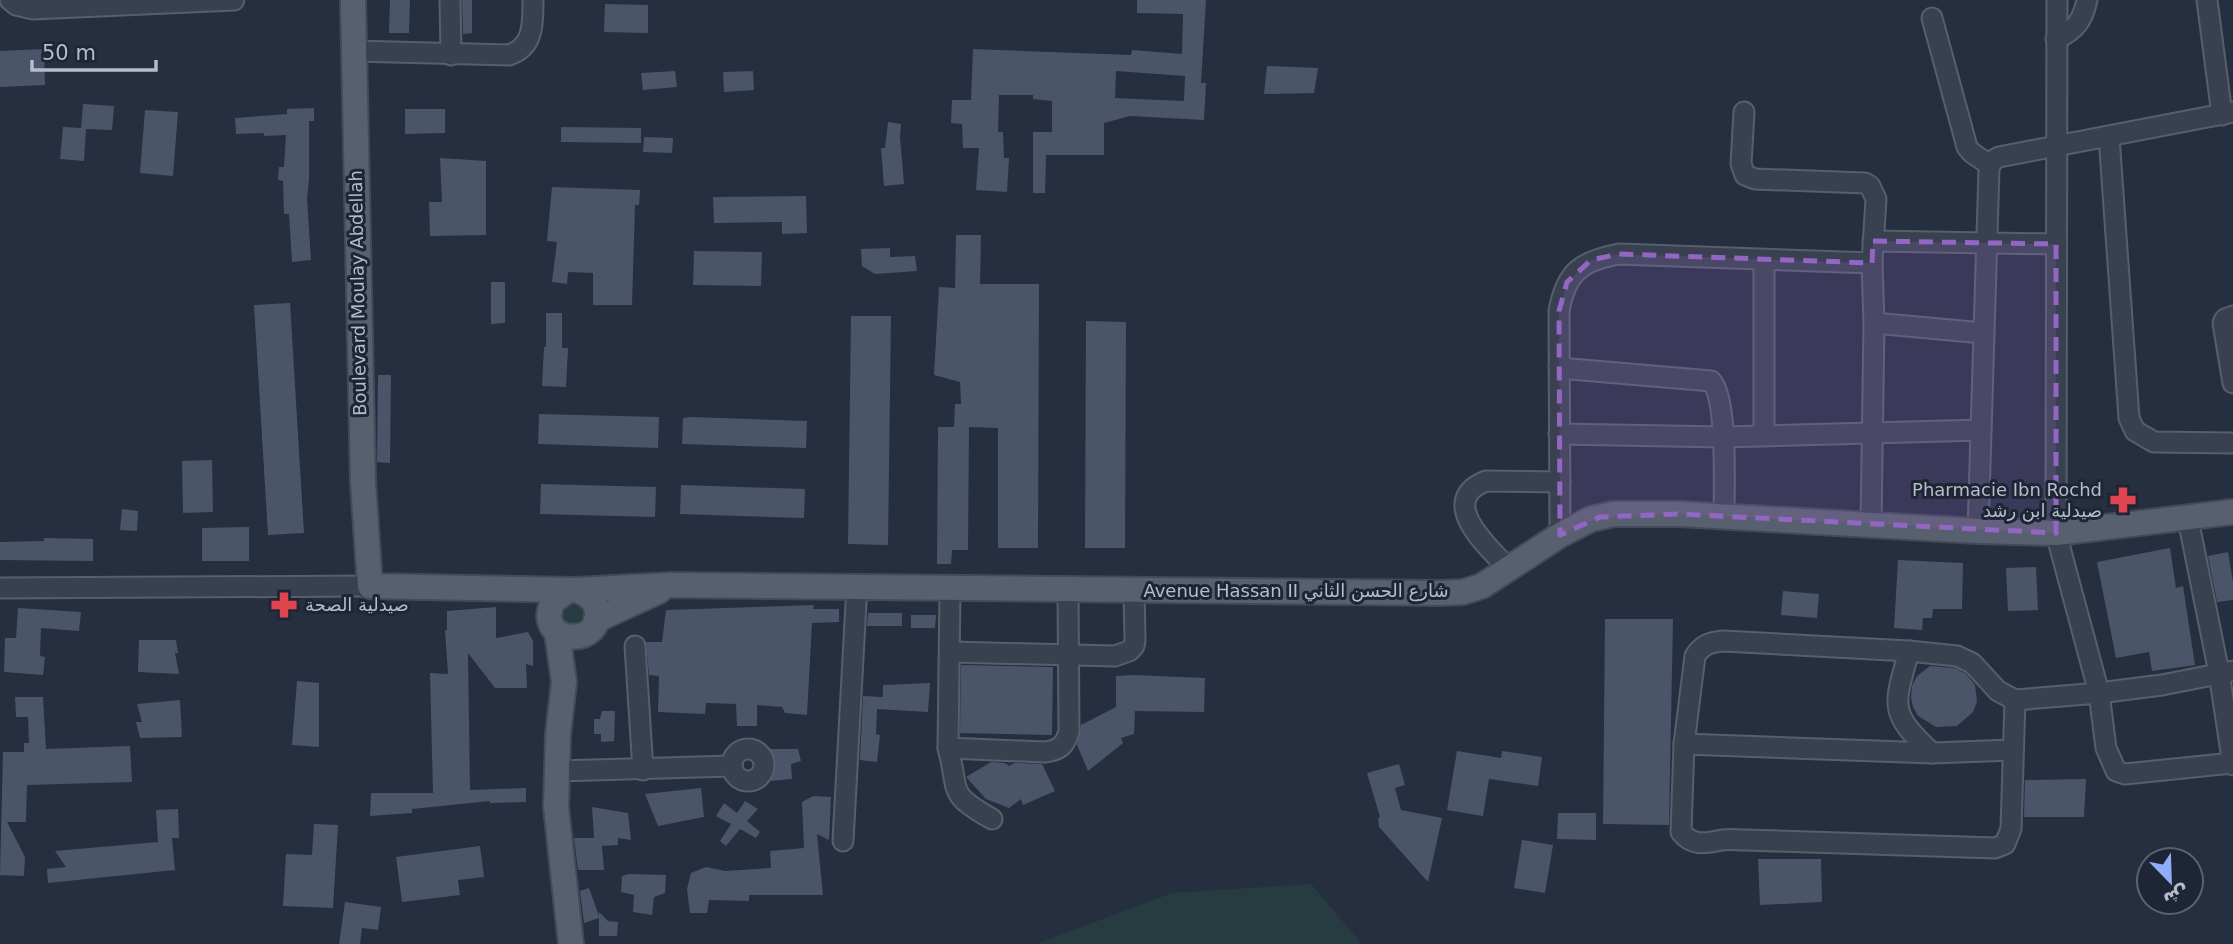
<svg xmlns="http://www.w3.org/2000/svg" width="2233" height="944" viewBox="0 0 2233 944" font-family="'DejaVu Sans','Noto Naskh Arabic',sans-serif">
	<rect width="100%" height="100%" fill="#252f40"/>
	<!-- green -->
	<g fill="#273c41">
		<polygon points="571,604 583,606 587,613 581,628 562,621 561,613"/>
		<polygon points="1311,884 1362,944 1036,944 1172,893"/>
	</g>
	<!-- building -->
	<g fill="#4b5569" fill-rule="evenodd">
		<polygon points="390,0 410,0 409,33 389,33"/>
		<polygon points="462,0 472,0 472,33 463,34"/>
		<path d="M 1137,0 L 1206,0 L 1201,83 L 1206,83 L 1204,120 L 1130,116 L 1104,123 L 1104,155 L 1046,155 L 1045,193 L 1033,193 L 1033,132 L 1052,132 L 1052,101 L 1033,99 L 1033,95 L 999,95 L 998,132 L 1003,132 L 1004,158 L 1009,158 L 1007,192 L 976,190 L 979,148 L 963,148 L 962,124 L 951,123 L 952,100 L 971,100 L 973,49 L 1131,55 L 1132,50 L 1182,54 L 1183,14 L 1137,13 ZM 1116,71 L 1185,76 L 1184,101 L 1115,98 Z"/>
		<polygon points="605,4 648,5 648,33 604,32"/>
		<polygon points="44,49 45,85 0,87 0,51"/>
		<polygon points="1267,66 1318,68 1314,93 1264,94"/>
		<polygon points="675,71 677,87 643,90 641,73"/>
		<polygon points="753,71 754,90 724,92 723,72"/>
		<polygon points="83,104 114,106 112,130 86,129 84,161 60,159 63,127 81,128"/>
		<polygon points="314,108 314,121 309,121 309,180 307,198 311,260 292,262 289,214 284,214 283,181 278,180 279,167 284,167 286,135 264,136 264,133 236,134 235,118 287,114 287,109"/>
		<polygon points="405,109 445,109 445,133 405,134"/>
		<polygon points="145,110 178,112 173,176 140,173"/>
		<polygon points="888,122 901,124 900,137 904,184 884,186 881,148 885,148"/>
		<polygon points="561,127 641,128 641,143 561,142"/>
		<polygon points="644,137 673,138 672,153 643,152"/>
		<polygon points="440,158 486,161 486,235 430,236 429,202 442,202"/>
		<polygon points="552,187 640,190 639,205 635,205 632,305 593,305 593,273 568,272 567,284 552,282 557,242 547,241"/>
		<polygon points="806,196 807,233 782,234 782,222 714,223 713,197"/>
		<polygon points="956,235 981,235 980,284 1039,284 1038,548 998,548 998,428 969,427 968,550 952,550 951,564 937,564 938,427 954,427 955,404 961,404 960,382 934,375 939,287 955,288"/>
		<polygon points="890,248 890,257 915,256 917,271 875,274 862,266 861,249"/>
		<polygon points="694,251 762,252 761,286 693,285"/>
		<polygon points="491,282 505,282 505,323 491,324"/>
		<polygon points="290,303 304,533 268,535 254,305"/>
		<polygon points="546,313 562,313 562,348 568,348 566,387 542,386 544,347 546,347"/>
		<polygon points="851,316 891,316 888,545 848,544"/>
		<polygon points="1086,321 1126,322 1125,548 1085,548"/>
		<polygon points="378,375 391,375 390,463 377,462"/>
		<polygon points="539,414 659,417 658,448 538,444"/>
		<polygon points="691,417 807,421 806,448 682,444 683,418"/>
		<polygon points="212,460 213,512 183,513 182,461"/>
		<polygon points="541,484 656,487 655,517 540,514"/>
		<polygon points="681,485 805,489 804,518 680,514"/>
		<polygon points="122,509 138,511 137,531 120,530"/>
		<polygon points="249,527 249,561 202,561 202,528"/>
		<polygon points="44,538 93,539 93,561 0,560 0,542 44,541"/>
		<polygon points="2170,548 2176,588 2183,586 2195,665 2152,671 2149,652 2116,658 2097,562"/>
		<polygon points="2228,552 2233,582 2233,600 2217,602 2208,556"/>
		<polygon points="1898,560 1963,563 1962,609 1933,609 1932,618 1923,618 1922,630 1894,628"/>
		<polygon points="2036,567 2038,610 2008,611 2006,568"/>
		<polygon points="1783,591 1819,594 1817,618 1781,615"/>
		<polygon points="814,605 813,609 839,609 839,622 812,623 807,715 785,713 782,707 757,705 757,726 737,726 736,704 706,703 705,714 658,712 659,676 649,675 646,642 662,642 666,610"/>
		<polygon points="496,607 496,638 528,632 533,641 533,666 526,664 527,688 495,688 468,653 470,790 526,788 526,802 490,803 490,801 412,809 412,813 370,816 371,793 433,793 430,673 448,674 445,630 447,630 447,611"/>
		<polygon points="18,608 81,612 79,631 41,628 40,656 45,657 43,675 4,672 5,638 16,638"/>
		<polygon points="868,613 902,613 902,626 867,626"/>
		<polygon points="911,615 936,615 935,628 911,628"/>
		<polygon points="1605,619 1673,619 1669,825 1603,824"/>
		<polygon points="139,640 176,640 178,653 175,653 179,674 138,672"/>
		<polygon points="961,665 1053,667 1052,735 960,733"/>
		<polygon points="1930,666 1954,668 1965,673 1975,685 1977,702 1973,712 1957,726 1936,727 1918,716 1913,707 1911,697 1912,686 1917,676"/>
		<polygon points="1134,675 1205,678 1204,712 1135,711 1134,734 1121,738 1123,743 1088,771 1077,745 1081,725 1116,707 1116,676"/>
		<polygon points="297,681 319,683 319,747 292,745"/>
		<polygon points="930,683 928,712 877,709 876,734 880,735 877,762 860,760 863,696 883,697 883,685"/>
		<polygon points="15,697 43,697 46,749 130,746 132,782 27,785 26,822 7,822 25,857 24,876 0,875 3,752 24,752 24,743 29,743 28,717 16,717"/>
		<polygon points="180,700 182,737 140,738 136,722 142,722 137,704"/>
		<polygon points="602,711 615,711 614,741 601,742 601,734 594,734 594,719 600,719"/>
		<polygon points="765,749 798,749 801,761 791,764 792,779 771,781 772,765 766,762"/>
		<polygon points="1457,751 1501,758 1502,751 1542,757 1538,786 1489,779 1483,816 1447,810"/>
		<polygon points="991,762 1005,763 1009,766 1015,763 1042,764 1055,791 1023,805 1021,799 1009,808 986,799 966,777"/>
		<polygon points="1399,764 1405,785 1395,788 1401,810 1442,818 1428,882 1379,827 1378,818 1380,817 1367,773"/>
		<polygon points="2086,779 2084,817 2024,817 2025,780"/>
		<polygon points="701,788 704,817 658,826 645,794"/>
		<polygon points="813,796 831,797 829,840 817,834 823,895 749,895 749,901 709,900 707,913 690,913 687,889 691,873 706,867 725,871 771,868 770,851 804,848 802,802"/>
		<polygon points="745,801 758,809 747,821 760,832 756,838 740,829 726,846 720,841 731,824 716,816 724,803 737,813"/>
		<polygon points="592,807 628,813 631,840 618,838 618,845 602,846 604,870 578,870 574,838 594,838"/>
		<polygon points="178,809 179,838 172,838 175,870 48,883 47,869 66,867 55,851 158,842 156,810"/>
		<polygon points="1558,813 1596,813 1596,840 1557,839"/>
		<polygon points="314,824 338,825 333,908 283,906 286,854 312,855"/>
		<polygon points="1522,840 1553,845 1545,893 1514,888"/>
		<polygon points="480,846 484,877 458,880 460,895 402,902 396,857"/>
		<polygon points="1758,859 1821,859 1822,902 1760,905"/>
		<polygon points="629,874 666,875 665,893 654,897 652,915 633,912 634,895 621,892 622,876"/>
		<polygon points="589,888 599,916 599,912 608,921 618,922 617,936 599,936 599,918 584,923 580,891"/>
		<polygon points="345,902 381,907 378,930 362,928 360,944 339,944"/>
	</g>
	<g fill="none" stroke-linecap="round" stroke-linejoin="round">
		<!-- minor casing -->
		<g stroke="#575f6d" stroke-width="23">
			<g id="minor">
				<polyline points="10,0 16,5 33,9 234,0"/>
				<polyline points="450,0 451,55"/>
				<polyline points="2057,0 2056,533 2099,693 2106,748 2116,771 2125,774 2233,763"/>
				<polyline points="2207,0 2222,115"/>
				<polyline points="1932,18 1967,147 1972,153 1990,165"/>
				<path d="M 2056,39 C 2075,31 2083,20 2087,0"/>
				<path d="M 354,51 L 509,55 C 534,47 533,23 533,0"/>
				<polyline points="1744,112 1741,164 1745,175 1755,179 1865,183 1870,186 1876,199 1872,263 1874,323 1871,525"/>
				<polyline points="2109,137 2129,418 2135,431 2154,442 2233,443"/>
				<polyline points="1873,241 2056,244"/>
				<polyline points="2233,316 2225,319 2223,323 2233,383"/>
				<polyline points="1874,323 1983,333"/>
				<path d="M 1559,368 L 1711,381 C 1728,398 1724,490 1724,517"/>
				<polyline points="1559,434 1723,437 1981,430"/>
				<polyline points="1764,435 1764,260"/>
				<polyline points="2188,519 2219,673 2233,765"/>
				<polyline points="1978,531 1989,169 1992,161 1999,157 2233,112"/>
				<path d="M 1560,535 L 1559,311 C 1566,272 1581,261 1619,254 L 1872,263"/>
				<path d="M 1509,569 C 1490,549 1435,501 1486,481 L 1560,482"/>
				<polyline points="0,588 370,586"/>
				<path d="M 950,588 L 948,748 L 1045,752 C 1059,750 1064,747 1069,732 L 1068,590"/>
				<polyline points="635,646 643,770"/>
				<path d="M 1909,651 L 1723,641 C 1710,642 1702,645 1695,656 L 1684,744 L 1681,832 C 1693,847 1706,843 1722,840 C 1730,839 1738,840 1745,840 L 1995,848 L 2005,844 L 2011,829 L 2015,700"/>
				<polyline points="951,652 1115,656 1129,651 1134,646 1135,640 1134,591"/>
				<polyline points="1684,744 1932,753 2013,750"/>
				<path d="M 948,748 C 960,793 946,793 992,819"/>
				<circle cx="748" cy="765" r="16"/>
				<path d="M 1932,753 C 1888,712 1894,706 1909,651 L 1957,656 L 1972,663 L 1998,691 L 2015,700 L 2099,693 L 2162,685 L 2233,671"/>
				<polyline points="557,771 732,766"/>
				<polyline points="843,841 857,585"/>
			</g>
		</g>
		<!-- major casing -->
		<g stroke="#434a59" stroke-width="28">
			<g id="major">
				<path d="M 353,0 L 363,482 L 370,586 L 576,590 C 585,593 593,597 596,607 C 608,648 532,647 553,601 L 567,591"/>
				<polyline points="576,590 672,585 1440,593 1463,592 1482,586 1560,535 1591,519 1614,514 1679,514 1978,531 2056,533 2233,512"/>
				<polyline points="596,620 659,591"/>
				<polyline points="557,632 564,682 558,735 556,807 571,944"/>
			</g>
		</g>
		<!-- minor -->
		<use href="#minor" stroke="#394150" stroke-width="19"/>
		<!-- major -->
		<use href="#major" stroke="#586070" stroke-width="24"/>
	</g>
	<!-- marked area -->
	<path fill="#9366c3" fill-opacity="0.2" stroke="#9366c3" stroke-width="5" stroke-dasharray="14 9" stroke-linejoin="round" d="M 1873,241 L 2056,244 L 2056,533 L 1679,514 L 1600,517 L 1560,535 L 1559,311 L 1567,282 L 1591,260 L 1619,254 L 1872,263 Z"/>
	<!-- icons -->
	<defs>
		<g id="pharmacy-bare" transform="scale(2.1)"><path d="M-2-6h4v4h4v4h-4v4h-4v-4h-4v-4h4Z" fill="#e0444e" stroke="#1e2635" stroke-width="2.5" paint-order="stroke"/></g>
	</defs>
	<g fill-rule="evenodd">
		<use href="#pharmacy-bare" x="2123" y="500"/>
		<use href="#pharmacy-bare" x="284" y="605"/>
	</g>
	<g text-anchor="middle" stroke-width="6" stroke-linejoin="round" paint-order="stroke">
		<!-- street labels -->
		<g font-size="18" fill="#b6bcca" stroke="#1e2635">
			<text transform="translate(358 293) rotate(-91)" y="6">Boulevard Moulay Abdellah</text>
			<text x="1296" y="597">Avenue Hassan II شارع الحسن الثاني</text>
		</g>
		<!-- poi labels -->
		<g font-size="18" fill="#b6bcca" stroke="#1e2635" text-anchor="end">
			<text x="2102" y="496">Pharmacie Ibn Rochd<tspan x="2102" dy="21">صيدلية ابن رشد</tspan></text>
			<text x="305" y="611" text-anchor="start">صيدلية الصحة</text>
		</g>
	</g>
	<!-- north arrow -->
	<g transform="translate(2170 881) rotate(157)"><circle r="33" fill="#1e2635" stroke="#5b6271" stroke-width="2"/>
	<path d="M0-5L12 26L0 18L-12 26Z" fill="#8eaff7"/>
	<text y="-10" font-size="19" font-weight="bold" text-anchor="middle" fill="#b6bcca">ش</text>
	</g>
	<!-- scale -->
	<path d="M32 60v10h124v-10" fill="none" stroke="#b6bcca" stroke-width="3.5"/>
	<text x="42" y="60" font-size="21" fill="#b6bcca" stroke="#1e2635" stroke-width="5" paint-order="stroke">50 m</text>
</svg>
